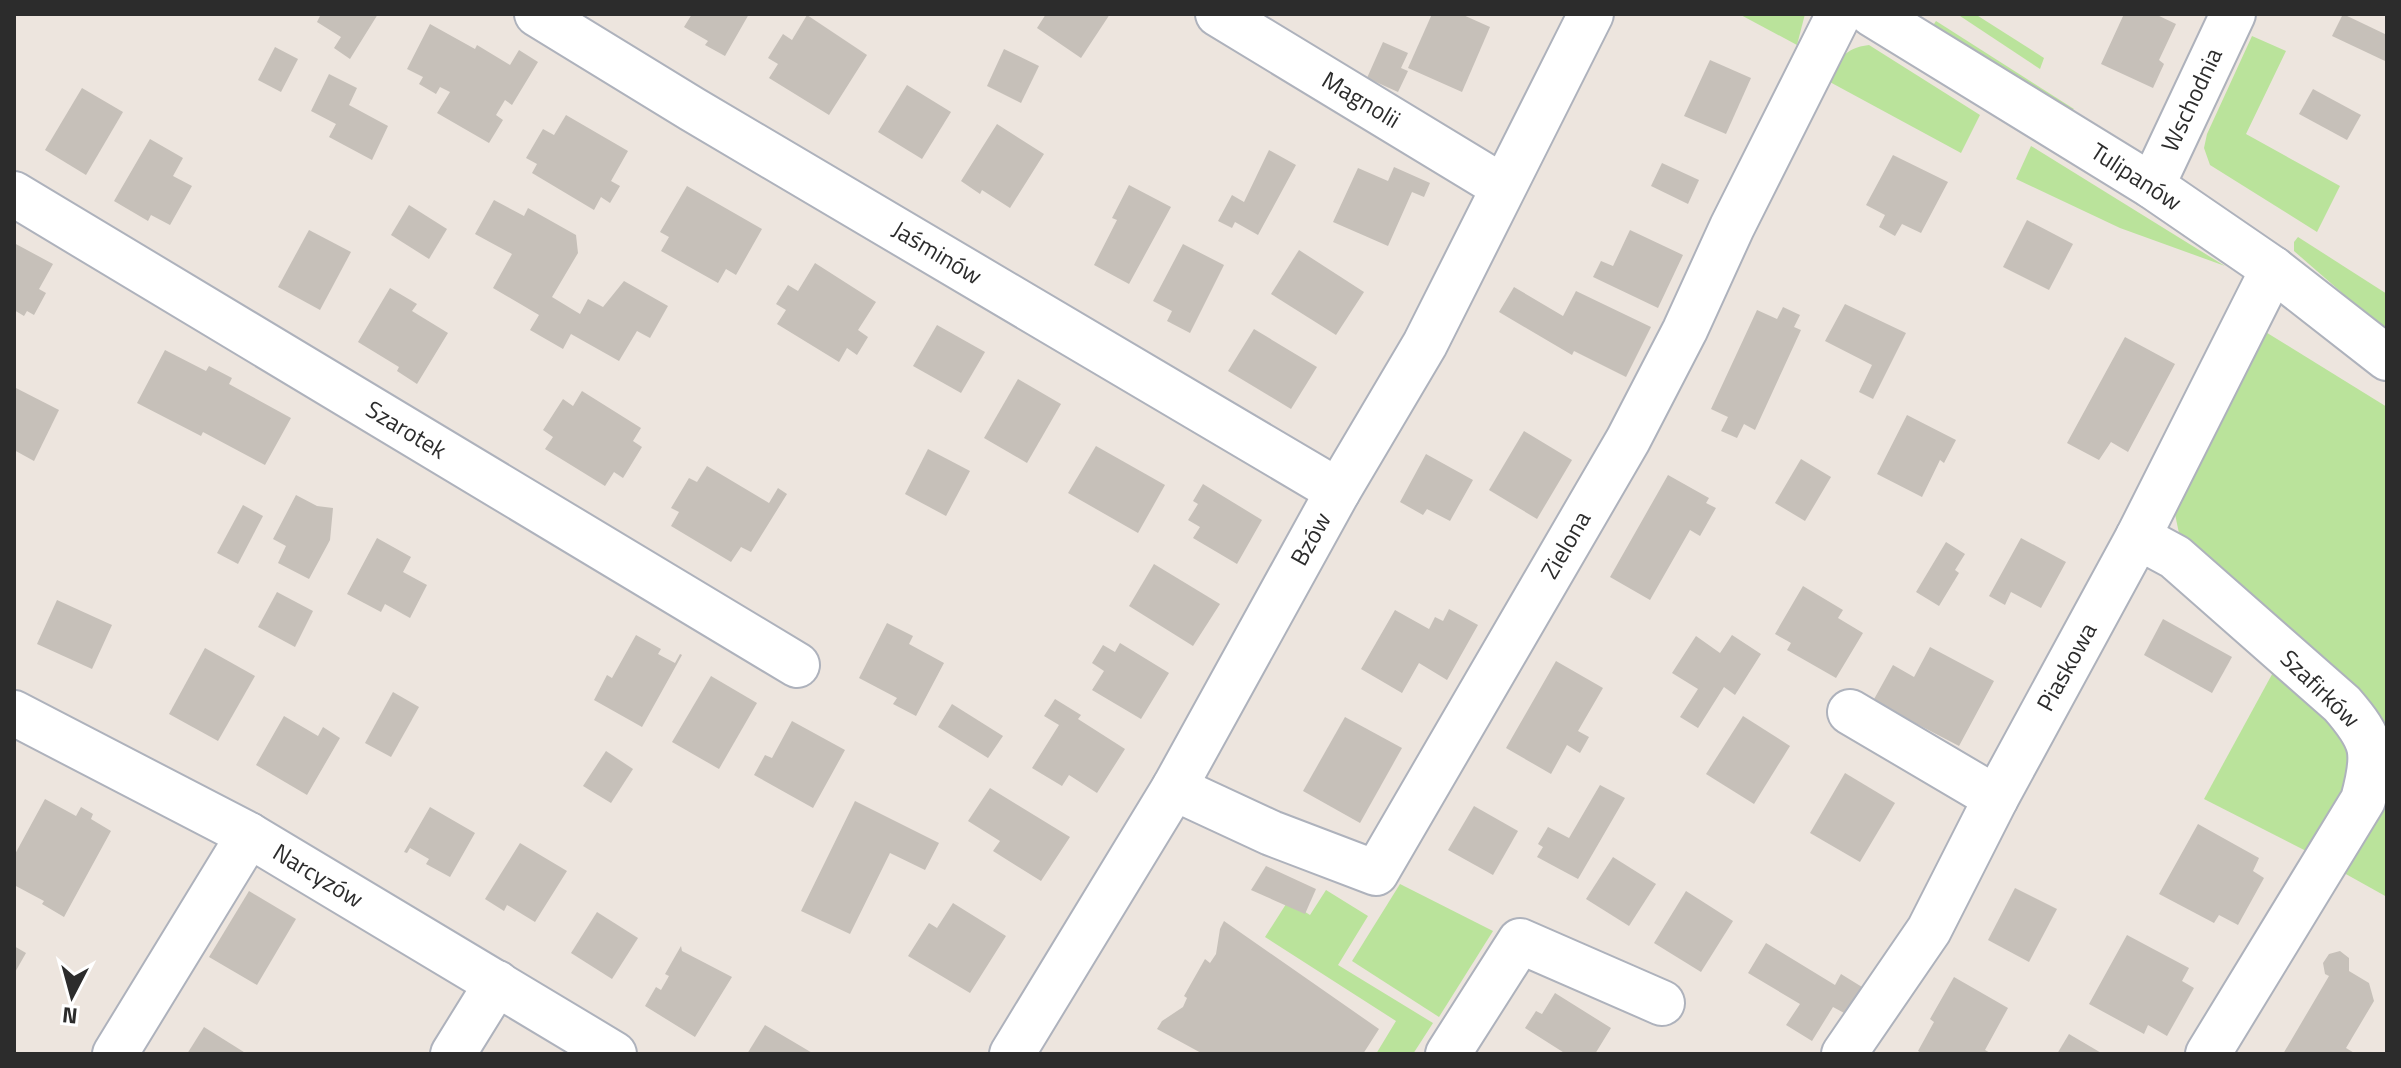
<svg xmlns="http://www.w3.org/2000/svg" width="2401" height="1068" viewBox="0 0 2401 1068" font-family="'Titillium Web',sans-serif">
	<rect width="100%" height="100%" fill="#ede5de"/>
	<!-- green -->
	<g fill="#bae39b">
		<polygon points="1739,14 1805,14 1797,45"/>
		<polygon points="1957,14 1975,14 2044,58 2040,69"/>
		<polygon points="1936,21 2074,109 2064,113 1930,30"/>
		<polygon points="2252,36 2286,51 2246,134 2340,186 2317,232 2210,165 2204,148 2207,134"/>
		<path d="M 1869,45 L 1980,115 L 1961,153 L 1828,81 C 1840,60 1843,48 1869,45 Z"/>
		<polygon points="2031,146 2225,266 2120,228 2016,179"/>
		<polygon points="2298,237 2387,294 2387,332 2294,251 2294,242"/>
		<polygon points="2264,331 2387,407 2387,735 2181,543 2175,514 2184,488"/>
		<polygon points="2276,667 2346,740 2352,769 2347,794 2312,854 2204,799"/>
		<polygon points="2387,791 2387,897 2344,873"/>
		<polygon points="1400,884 1493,931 1439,1017 1352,961"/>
		<polygon points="1326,890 1368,916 1338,965 1433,1023 1413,1054 1376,1054 1396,1021 1265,937 1288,901 1310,915"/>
	</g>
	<!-- building -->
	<g fill="#c6c0b9">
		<polygon points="321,14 378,14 350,59 334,48 341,37 317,22"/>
		<polygon points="692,14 749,14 725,56 705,45 708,41 684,27"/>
		<polygon points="1046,14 1110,14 1081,58 1037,28"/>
		<polygon points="1432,14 1461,14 1490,27 1462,92 1408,68"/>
		<polygon points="2124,14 2155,14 2176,24 2159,60 2164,64 2153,88 2101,64"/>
		<polygon points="2343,14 2387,35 2385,61 2332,36"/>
		<polygon points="807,15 867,55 829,115 769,78 778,64 768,58 783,34 792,40"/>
		<polygon points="430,24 475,49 477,45 510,65 519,50 538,62 512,105 505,100 496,115 503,120 489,143 437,113 450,92 440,87 436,94 419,84 423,77 407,69"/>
		<polygon points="1383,42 1408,53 1401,68 1408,71 1398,92 1367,78"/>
		<polygon points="275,47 298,59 281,92 258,80"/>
		<polygon points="1004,49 1039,66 1021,103 987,86"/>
		<polygon points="1710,60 1751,78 1726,134 1684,116"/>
		<polygon points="329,74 357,88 349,105 388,126 372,160 329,137 336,124 311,111"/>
		<polygon points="907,85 951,112 922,159 878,132"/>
		<polygon points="82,88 123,112 86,175 45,150"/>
		<polygon points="2313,89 2361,115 2347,140 2299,114"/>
		<polygon points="566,115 628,151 611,181 620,186 610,203 601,197 594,210 532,173 537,164 526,158 543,129 554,135"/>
		<polygon points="997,124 1044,154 1010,208 982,190 980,194 961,181"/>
		<polygon points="150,139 183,158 173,176 192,186 170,225 151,215 148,221 114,201"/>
		<polygon points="1269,150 1296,165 1258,235 1235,222 1232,228 1218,221 1232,195 1244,202"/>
		<polygon points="1893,155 1948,182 1921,233 1902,224 1895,236 1879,227 1885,215 1866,205"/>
		<polygon points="1662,163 1699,180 1688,204 1651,186"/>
		<polygon points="1394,167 1430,183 1424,197 1412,192 1388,246 1333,222 1358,168 1388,181"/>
		<polygon points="1129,185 1171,207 1129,284 1094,265 1117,220 1112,218"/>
		<polygon points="687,186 762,229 736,275 726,269 718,283 661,251 669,237 660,232"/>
		<polygon points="494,200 524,216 528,208 576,235 578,253 552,297 580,314 588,299 603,307 624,281 668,306 650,338 637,331 619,361 571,334 563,349 530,330 539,315 493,288 512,254 475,234"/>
		<polygon points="409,205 447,229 429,259 391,235"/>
		<polygon points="2027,220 2073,244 2049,290 2003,267"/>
		<polygon points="309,230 351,252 320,310 278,287"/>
		<polygon points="1630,230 1683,255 1658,308 1593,277 1601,261 1613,266"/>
		<polygon points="14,243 53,264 39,289 46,293 34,315 27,311 24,316 14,310"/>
		<polygon points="1183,244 1224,265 1190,333 1167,321 1172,311 1153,301"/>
		<polygon points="1299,250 1364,292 1336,335 1271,294"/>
		<polygon points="815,263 876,302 858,330 868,337 857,355 847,348 839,362 777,324 786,310 776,304 788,285 798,291"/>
		<polygon points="1514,287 1563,316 1576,291 1651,327 1626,377 1574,351 1572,355 1499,312"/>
		<polygon points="390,288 417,304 412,311 448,333 417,384 397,371 399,367 358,342"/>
		<polygon points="1845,304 1906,333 1873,399 1859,392 1872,365 1825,341"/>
		<polygon points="1783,307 1800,315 1794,327 1801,330 1755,430 1744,424 1737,438 1721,431 1728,417 1711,409 1757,310 1777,319"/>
		<polygon points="937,325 985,352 961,393 913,366"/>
		<polygon points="1254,329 1317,367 1291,409 1228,371"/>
		<polygon points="2125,337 2175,364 2128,452 2111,442 2099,460 2067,443"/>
		<polygon points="165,350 206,371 209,366 232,378 229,384 291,418 265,465 203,432 201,436 137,403"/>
		<polygon points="1018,379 1061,404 1027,463 984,438"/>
		<polygon points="14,387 59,410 34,461 14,450"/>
		<polygon points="582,391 641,428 633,441 642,447 623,478 614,472 605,486 545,449 553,437 543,430 563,399 573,406"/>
		<polygon points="1907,415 1956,440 1944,463 1940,460 1922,497 1877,474"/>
		<polygon points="1524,431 1572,460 1537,519 1489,490"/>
		<polygon points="1096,446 1165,485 1138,533 1068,493"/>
		<polygon points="928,449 970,471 946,516 905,494"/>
		<polygon points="1426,454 1473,480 1450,521 1427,509 1423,515 1400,502"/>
		<polygon points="1801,459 1831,477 1805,521 1775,503"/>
		<polygon points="707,466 769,503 778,488 787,494 751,552 741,547 731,562 671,526 679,512 671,508 689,478 697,482"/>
		<polygon points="1668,475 1709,498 1706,503 1716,508 1700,536 1690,530 1650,600 1610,577"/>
		<polygon points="1203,484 1262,520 1237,564 1193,538 1200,527 1188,520 1198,504 1193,501"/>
		<polygon points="296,495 317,506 333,508 330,540 309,579 278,563 286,546 273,539"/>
		<polygon points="243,505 263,516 238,564 217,553"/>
		<polygon points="377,538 411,557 403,572 427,585 410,618 385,604 381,612 347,594"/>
		<polygon points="2021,538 2066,562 2041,608 2011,592 2005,605 1989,596"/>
		<polygon points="1946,542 1965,554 1955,570 1959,573 1939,606 1916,592"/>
		<polygon points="1154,564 1220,604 1193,646 1129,606"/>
		<polygon points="1803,586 1843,610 1838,618 1863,633 1836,678 1787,650 1791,643 1775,634"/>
		<polygon points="277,592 313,611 295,647 258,627"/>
		<polygon points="57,600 112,625 92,669 37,644"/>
		<polygon points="1449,609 1478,625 1447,680 1419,663 1402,693 1361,669 1395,610 1429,629 1435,617 1443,621"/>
		<polygon points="2163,619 2232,657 2212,693 2144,655"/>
		<polygon points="887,623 913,636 909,644 944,663 916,716 893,704 897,698 859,678"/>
		<polygon points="636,635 661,649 658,654 675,663 680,654 682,655 642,727 594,700 607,675 612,678"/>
		<polygon points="1732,635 1761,654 1735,695 1724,687 1698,728 1680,717 1698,689 1672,673 1696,636 1720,653"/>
		<polygon points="1120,643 1169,673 1141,719 1092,690 1104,671 1092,663 1103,645 1115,652"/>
		<polygon points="1930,647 1994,681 1959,746 1873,701 1893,665 1914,677"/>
		<polygon points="205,648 255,676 218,741 169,714"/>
		<polygon points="1556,661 1603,688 1578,731 1589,737 1580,753 1567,745 1551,774 1506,748"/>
		<polygon points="711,676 757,703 719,769 672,742"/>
		<polygon points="393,692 419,707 391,757 365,743"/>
		<polygon points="1055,699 1081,715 1078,719 1125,749 1097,793 1069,775 1062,786 1032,768 1059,725 1044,716"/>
		<polygon points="952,704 1003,736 988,758 938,727"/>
		<polygon points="284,716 318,736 323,727 340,738 307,795 256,765"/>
		<polygon points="1743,716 1790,746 1754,804 1706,774"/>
		<polygon points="1345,717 1402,748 1360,823 1303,791"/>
		<polygon points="792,721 845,750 813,808 754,775 765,755 772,758"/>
		<polygon points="606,751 633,769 611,803 583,786"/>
		<polygon points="1845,773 1895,803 1860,862 1810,833"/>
		<polygon points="1600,785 1625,798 1578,879 1537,857 1543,847 1538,844 1548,827 1569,838"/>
		<polygon points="990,788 1070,837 1041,881 993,851 1000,841 968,821"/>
		<polygon points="45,799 76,816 81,807 93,814 91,819 111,831 64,917 42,904 44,901 14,885 14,856"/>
		<polygon points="855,801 939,843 925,870 890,853 850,934 801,911"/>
		<polygon points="1474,806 1518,831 1493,875 1448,850"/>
		<polygon points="430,807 475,833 450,877 426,864 429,859 410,848 407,853 404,852"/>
		<polygon points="2198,824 2259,858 2253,871 2264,878 2238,925 2219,915 2214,923 2159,894"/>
		<polygon points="520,843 567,871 535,922 507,905 504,911 485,899"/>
		<polygon points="1613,857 1656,884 1629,926 1586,899"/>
		<polygon points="1266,866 1316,889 1305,914 1251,890"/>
		<polygon points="2015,888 2057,909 2029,962 1988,940"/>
		<polygon points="249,891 296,919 257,985 209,957"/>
		<polygon points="1686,891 1733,921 1701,972 1654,943"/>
		<polygon points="953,903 1006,936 970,993 908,956 929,923 937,928"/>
		<polygon points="597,912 638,938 612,979 571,953"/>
		<polygon points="1224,921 1379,1029 1363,1054 1203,1054 1157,1029 1162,1021 1183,1007 1187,998 1184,996 1205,959 1210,963 1216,954 1220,929"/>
		<polygon points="2127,935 2189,968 2182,981 2194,988 2167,1036 2148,1025 2144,1034 2089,1004"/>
		<polygon points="1766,943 1835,985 1841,974 1862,987 1846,1014 1833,1007 1812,1041 1786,1025 1800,1004 1748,973"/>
		<polygon points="14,946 26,953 14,974"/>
		<polygon points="681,946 682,951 732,977 695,1037 645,1006 656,987 661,990 669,976 665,974"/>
		<polygon points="2340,951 2349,958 2349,971 2369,983 2374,1001 2346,1048 2356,1054 2283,1054 2329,976 2325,974 2323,963 2329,954"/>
		<polygon points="1954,977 2008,1008 1985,1050 1992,1054 1923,1054 1918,1051 1934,1022 1930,1019"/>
		<polygon points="1555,993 1611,1028 1595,1054 1566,1054 1525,1028 1536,1011 1542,1014"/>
		<polygon points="765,1025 814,1054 747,1054"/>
		<polygon points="204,1027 247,1054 187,1054"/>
		<polygon points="2069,1034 2103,1054 2057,1054"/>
	</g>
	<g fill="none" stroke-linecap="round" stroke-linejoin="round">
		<!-- minor casing -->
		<g stroke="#aeb2bc" stroke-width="48">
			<g id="minor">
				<polyline points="537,14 692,109 1338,491"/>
				<polyline points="1218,14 1503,187"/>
				<polyline points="1872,14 2152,186 2273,269 2387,358"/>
				<polyline points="2152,186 2233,14"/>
				<polyline points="14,194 797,665"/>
				<path d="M 2138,537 L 2175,557 L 2342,704 C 2374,741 2376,752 2363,800 L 2208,1054"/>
				<polyline points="1850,712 1996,798"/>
				<polyline points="14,713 249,835 614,1054"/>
				<polyline points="1174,788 1271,833 1376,873 1628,440 1685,330 1732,227 1839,14"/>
				<polyline points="115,1054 249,835"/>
				<polyline points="453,1054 497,983"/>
				<polyline points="1012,1054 1174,788 1338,491 1425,344 1591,14"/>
				<polyline points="1448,1054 1520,941 1662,1003"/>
				<polyline points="1844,1054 1929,930 1996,798 2138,537 2273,269"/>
			</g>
		</g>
		<!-- minor -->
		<use href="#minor" stroke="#fff" stroke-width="44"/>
	</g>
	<g text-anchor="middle" stroke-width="8" stroke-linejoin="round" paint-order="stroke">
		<!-- street labels -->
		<g font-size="24" fill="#2c2c2c" stroke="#fff">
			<text transform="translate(1361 100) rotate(31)" y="8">Magnolii</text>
			<text transform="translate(2192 100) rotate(-65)" y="8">Wschodnia</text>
			<text transform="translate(2136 177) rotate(33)" y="8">Tulipanów</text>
			<text transform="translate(937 253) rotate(31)" y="8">Jaśminów</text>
			<text transform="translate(406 430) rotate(31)" y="8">Szarotek</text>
			<text transform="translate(1311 539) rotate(-61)" y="8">Bzów</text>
			<text transform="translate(1566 545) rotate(-60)" y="8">Zielona</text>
			<text transform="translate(2067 667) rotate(-61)" y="8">Piaskowa</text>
			<text transform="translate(2320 689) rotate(44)" y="8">Szafirków</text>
			<text transform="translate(318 876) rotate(31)" y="8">Narcyzów</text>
		</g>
	</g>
	<!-- border -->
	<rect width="2401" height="1068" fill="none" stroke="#2c2c2c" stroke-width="32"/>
	<!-- north arrow -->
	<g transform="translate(72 996) rotate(186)" stroke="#ffffff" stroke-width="6" paint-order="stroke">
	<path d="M0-6L14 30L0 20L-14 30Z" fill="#2c2c2c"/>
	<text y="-12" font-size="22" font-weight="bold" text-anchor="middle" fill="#2c2c2c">N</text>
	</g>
</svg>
